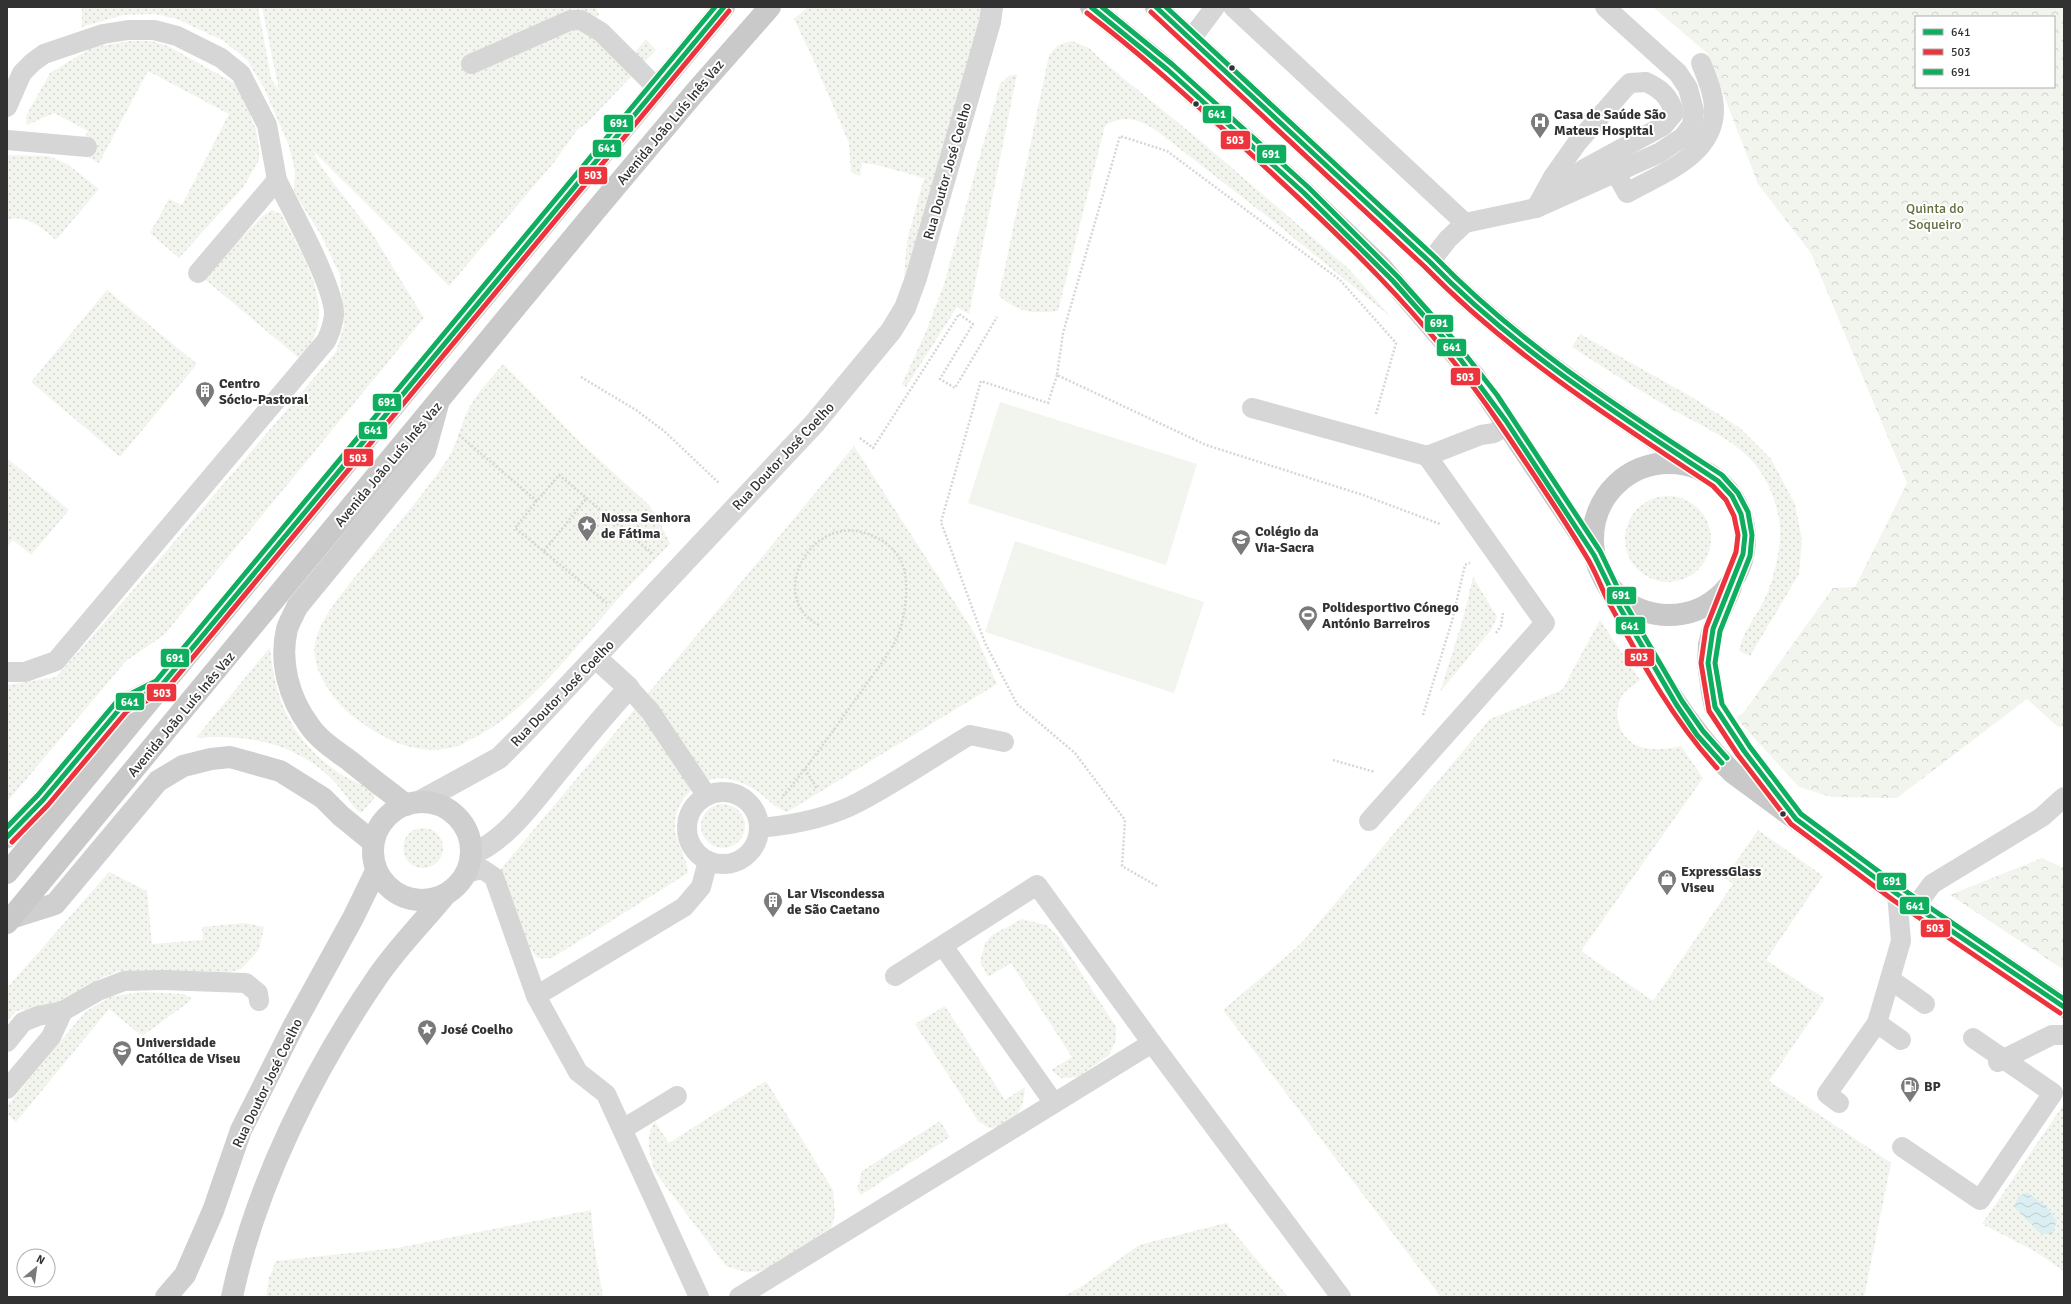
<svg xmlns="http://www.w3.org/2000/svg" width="2071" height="1304" viewBox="0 0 2071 1304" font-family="Signika,sans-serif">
	<defs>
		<pattern id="grass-dots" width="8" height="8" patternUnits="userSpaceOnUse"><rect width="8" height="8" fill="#f2f5ed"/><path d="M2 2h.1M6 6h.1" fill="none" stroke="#d0d2cc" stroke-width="1.8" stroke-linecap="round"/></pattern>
		<pattern id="forest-crowns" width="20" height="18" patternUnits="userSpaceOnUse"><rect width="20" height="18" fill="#f2f5ed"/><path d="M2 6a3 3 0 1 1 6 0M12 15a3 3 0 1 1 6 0" fill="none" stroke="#d0d2cc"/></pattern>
		<pattern id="water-waves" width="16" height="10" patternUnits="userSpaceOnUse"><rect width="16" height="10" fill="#dbeef2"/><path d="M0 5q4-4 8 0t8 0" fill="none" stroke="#bccdd0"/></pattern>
	</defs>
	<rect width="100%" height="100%" fill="#fff"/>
	<!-- grass -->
	<g fill="url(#grass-dots)">
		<polygon points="82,7 258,7 271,78 279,91 262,7 596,7 599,15 595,20 631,57 646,39 656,50 587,123 577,130 555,161 449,286 312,150 322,168 372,233 424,318 164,635 126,661 7,802 7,685 56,677 128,596 336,352 344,325 340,275 321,235 294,192 295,171 289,146 264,88 247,60 224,41 177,19 155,14 123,15 82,27"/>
		<polygon points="808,7 981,7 979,23 904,279 907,241 924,178 877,165 862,163 860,176 851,172 849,143 813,59 794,19"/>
		<polygon points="130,41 151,41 168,46 234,83 244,99 256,130 259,148 259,160 244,186 179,258 150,233 169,199 182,205 229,114 148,71 99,163 77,151 88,131 54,113 27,125 26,116 50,73 93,47"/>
		<path d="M 1072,41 L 1089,48 L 1107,65 L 1197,138 L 1348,268 L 1391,317 L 1273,221 L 1157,131 C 1141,120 1123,113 1105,126 L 1058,311 C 1031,314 1020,313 999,296 L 1049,55 L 1058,45 Z"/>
		<polygon points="1017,74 969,314 957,307 906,387 902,384 925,334 944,284 1000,84 1009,76"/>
		<path d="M 7,155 L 49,156 L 67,164 L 99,189 L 56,240 C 41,227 28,215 7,219 Z"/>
		<path d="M 272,210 L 281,214 C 299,250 334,300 312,341 C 309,347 303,352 299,358 L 202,277 L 263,216 Z"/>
		<polygon points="107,290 197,364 120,457 31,382"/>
		<path d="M 1580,334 L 1695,399 L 1740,428 L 1771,459 L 1795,504 L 1802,540 L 1799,574 L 1750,656 L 1739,651 C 1742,635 1751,623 1760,608 C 1770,590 1776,569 1779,548 C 1784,520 1772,484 1754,463 C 1733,439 1700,425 1673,410 C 1639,390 1605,369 1572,347 Z"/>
		<path d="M 503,364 L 583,445 L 648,504 L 659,520 L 670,544 C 653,562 634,580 618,599 C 575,647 535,704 478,736 C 469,740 461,746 451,748 C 413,755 385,740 355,718 C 335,703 310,670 315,643 C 320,617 347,587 364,566 C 392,530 424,495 449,457 C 459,440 461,419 472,403 C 480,389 493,377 503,364 Z"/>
		<path d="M 854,446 L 975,634 L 997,684 L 787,812 C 771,806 770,800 757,791 C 738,778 712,771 693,789 C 683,797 675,810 675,823 C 674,841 687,856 688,873 L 552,958 C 548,958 542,959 539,958 C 527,954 505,884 500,870 L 743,580 Z"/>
		<polygon points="7,458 69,510 31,555 13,540 7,547"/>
		<circle cx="1668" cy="539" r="43"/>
		<polygon points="1473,577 1497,617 1491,630 1440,692 1463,619"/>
		<path d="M 1600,620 L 1640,680 C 1635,685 1627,689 1623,694 C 1618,702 1616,712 1618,721 C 1626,752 1654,752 1681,746 L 1703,778 L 1581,951 L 1653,1001 L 1733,884 L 1725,878 L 1758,830 L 1823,876 L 1766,960 L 1825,999 L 1769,1081 L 1891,1163 L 1864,1297 L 1441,1297 L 1223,1010 L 1295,949 L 1306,938 L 1490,719 L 1562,690 Z"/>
		<path d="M 270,647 C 275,702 292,740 339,773 C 349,780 369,786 375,795 L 373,800 L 361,813 C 353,809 340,786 331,778 C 293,742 246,734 196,738 Z"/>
		<circle cx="723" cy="826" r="22"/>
		<circle cx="423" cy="848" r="20"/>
		<polygon points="109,872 147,891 152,944 203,940 202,927 245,923 264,927 259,950 241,969 226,973 177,971 120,971 103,977 58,1005 16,1011 7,1021 7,988"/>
		<polygon points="1022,919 1046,925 1057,935 1116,1027 1116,1040 1109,1055 1078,1077 1061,1078 1051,1070 1072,1057 1011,963 988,977 980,962 985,943 992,935"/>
		<polygon points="143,992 184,994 191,998 189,1002 142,1036 109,1009 16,1122 7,1114 7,1106 85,1012 112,996"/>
		<path d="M 945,1006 L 1005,1100 L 1025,1087 C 1024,1111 1014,1127 989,1128 L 978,1121 L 915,1024 Z"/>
		<path d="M 766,1081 L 833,1190 L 835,1214 L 832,1226 L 828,1233 C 811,1243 772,1271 754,1272 C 744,1273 735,1269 726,1266 L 655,1172 C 650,1157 644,1136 655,1122 L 669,1143 Z"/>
		<polygon points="2064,1104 2064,1271 2033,1250 1982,1224"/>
		<polygon points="940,1121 950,1137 861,1195 857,1189 862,1171"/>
		<polygon points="591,1210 594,1244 603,1297 266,1297 269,1278 276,1261 397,1248"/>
		<polygon points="1226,1223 1288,1297 1063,1297 1084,1285 1139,1245"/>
	</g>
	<!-- forest -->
	<g fill="url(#forest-crowns)" fill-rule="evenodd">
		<path d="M 1653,7 L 2064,7 L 2064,726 L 2058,727 L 2027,699 L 1897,798 L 1831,797 L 1799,787 L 1736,718 L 1744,712 L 1833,588 L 1855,587 L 1907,483 L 1811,253 L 1758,184 L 1708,54 ZM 1916,17 L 2054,17 L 2054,87 L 1916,87 Z"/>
		<polygon points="2042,858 2064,868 2064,970 1950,895"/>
	</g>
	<!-- pitch -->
	<g fill="#f2f5ed">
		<polygon points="1000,402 1197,464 1166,565 968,503"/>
		<polygon points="1015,541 1204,602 1174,693 985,632"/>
	</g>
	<!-- water -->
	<polygon fill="url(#water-waves)" points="2028,1193 2046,1206 2057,1221 2052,1234 2041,1234 2014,1207 2019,1195"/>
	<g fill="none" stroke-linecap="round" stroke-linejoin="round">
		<!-- path -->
		<g stroke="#d6d6d6" stroke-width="2.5" stroke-dasharray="2 2" stroke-linecap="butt">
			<polyline points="1057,375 1048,403 981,381 941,522 985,643 1017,704 1075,753 1125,820 1122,866 1157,886"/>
			<polyline points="581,377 636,410 664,431 719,483"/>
			<polyline points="1376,414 1396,343 1340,280 1167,151 1120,136 1063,333 1057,375 1206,445 1363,495 1440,524"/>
			<polyline points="459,435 537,501 559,475 653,554"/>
			<polyline points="860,438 873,448 959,314 973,324 940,379 955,388 997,317"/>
			<polyline points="537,501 515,528 607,603"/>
			<polyline points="544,551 586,499"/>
			<polyline points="1496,633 1501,626 1503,613"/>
			<polyline points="1423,715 1452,621 1465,565 1470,563"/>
			<polyline points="1333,760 1375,772"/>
			<polyline points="805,769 817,789"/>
			<path d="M 783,796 C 812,762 837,725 863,689 C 874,673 888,656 897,638 C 905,619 911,581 901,561 C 895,550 886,542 875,537 C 814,505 762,599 821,626"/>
		</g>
		<!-- lane -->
		<g stroke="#d6d6d6" stroke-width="20">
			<polyline points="1233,7 1465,223"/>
			<polyline points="1191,39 1215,7"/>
			<polyline points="471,64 571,20 581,20 601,32 657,88"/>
			<path d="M 1646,82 C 1661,89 1670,97 1674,113 L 1663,126 L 1584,169 L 1536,208 L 1553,177 L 1577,143 L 1624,89 L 1630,83 Z"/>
			<polyline points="7,107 22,73 33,62 44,54 103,34 128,30 154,30 177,36 221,58 241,74 267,125 277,180"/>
			<polyline points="7,140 87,147"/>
			<path d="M 1616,173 L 1627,193 C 1660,174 1714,156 1714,110 C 1714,94 1707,78 1701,63"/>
			<polyline points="1430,262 1448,239 1465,223 1536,208 1659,153 1683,137 1692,125 1694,111 1688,88 1678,73 1605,7"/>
			<polyline points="1252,408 1427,456"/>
			<path d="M 7,672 L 25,672 L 56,661 L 326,341 C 330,333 333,325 334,315 C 335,287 290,208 277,180 L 198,273"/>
			<polyline points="629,688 650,711 707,796"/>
			<circle cx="723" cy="828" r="36"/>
			<polyline points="1369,821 1545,623 1427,456 1481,435 1494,433 1507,425"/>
			<path d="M 759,828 C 793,825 829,818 859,802 C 897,782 933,757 970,735 L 1004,742"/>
			<polyline points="466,873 482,869 494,877 536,996"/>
			<polyline points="1897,894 1901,941 1877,1023 1901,1040"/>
			<polyline points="1915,907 1932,884 2042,817 2064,797"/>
			<polyline points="943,946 1054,1103"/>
			<polyline points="895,976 1037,885 1152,1043"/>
			<polyline points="1891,980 1925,1004"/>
			<polyline points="7,1042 23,1022 38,1016 63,1011 98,991 124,981 163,980 246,983 258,993 259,1001"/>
			<polyline points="1998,1062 2052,1035 2064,1035"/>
			<polyline points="7,1089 51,1037 63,1011"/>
			<polyline points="1839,1103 1827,1094 1877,1023"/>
			<polyline points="623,1129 677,1096"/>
			<polyline points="1902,1147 1980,1200 2053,1093 1973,1038"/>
			<polyline points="699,1297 606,1094 578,1072 536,996 684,907 701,887 708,861"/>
			<polyline points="739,1297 1152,1043 1341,1297"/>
		</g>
		<!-- street -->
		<g stroke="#d6d6d6" stroke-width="22">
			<polyline points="419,802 499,758 523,734 814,424 891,331 905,308 916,278 990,22 992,7"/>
			<path d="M 471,854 C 508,841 540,792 565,763 C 586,737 607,712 629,688 L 596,658"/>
		</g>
		<!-- secondary -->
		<g stroke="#cfcfcf" stroke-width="22">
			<circle cx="422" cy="851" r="49"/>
			<path d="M 406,805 C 387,790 368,776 350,761 C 335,750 319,740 309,725 C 289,698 279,662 287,629 C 289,622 294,614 297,607 L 425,451 L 438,404"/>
			<polyline points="7,837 43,800 123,705 160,687"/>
			<polyline points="11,918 55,904 158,781 183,766 211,759 230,757 280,771 323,798 341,816 373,842"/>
			<polyline points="166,1297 185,1275 213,1211 241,1130 293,1027 353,918 376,871"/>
			<path d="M 232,1297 C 255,1186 314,1069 378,976 C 398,947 424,921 446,894"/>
		</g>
		<!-- primary -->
		<g stroke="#c9c9c9" stroke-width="22">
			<polyline points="1091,7 1159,62 1298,187 1380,266 1475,377 1594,555"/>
			<path d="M 1156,7 L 1430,262 C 1510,344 1606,407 1701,470"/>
			<circle cx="1669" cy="539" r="76"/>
			<path d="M 1604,579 C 1642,647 1677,718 1733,773 L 1897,894 L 2064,1007"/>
			<polyline points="1731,587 1713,629 1709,645 1708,663 1712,692 1715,707 1744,751 1780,799"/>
			<polyline points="7,873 724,7"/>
			<polyline points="7,923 596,210 696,91 770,7"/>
		</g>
		<!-- bus-1 casing -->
		<g stroke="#fff" stroke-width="8">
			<g id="bus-1">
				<polyline points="1091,7 1168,70 1304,193 1393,281 1449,344 1506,421 1594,555 1620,608 1676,704 1697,735 1722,763"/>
				<path d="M 1156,7 L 1430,262 C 1514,349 1617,414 1718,481 L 1732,496 L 1741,514 L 1745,535 L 1743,554 L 1713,629 L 1708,663 L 1715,707 L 1744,751 L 1796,819 L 1897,894 L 2064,1007"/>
				<polyline points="7,837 43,800 123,705 160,687 724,7"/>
			</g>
		</g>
		<!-- bus-2 casing -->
		<g stroke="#fff" stroke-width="8">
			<g id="bus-2">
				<path d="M 1151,12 L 1425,267 C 1510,354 1613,420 1713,486 L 1726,500 L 1734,516 L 1738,535 L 1736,552 L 1706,628 L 1701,663 L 1709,711 L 1738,755 L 1791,824 L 1893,900 L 2060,1013"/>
				<path d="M 1087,13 C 1141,54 1191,100 1242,146 C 1335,230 1428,318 1499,423 C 1529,467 1559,511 1586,556 C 1595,570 1601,587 1608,601 C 1640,659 1672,719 1717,768"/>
				<polyline points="12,842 48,805 127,711 165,691 729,11"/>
			</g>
		</g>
		<!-- bus-3 casing -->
		<g stroke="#fff" stroke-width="8">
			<g id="bus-3">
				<polyline points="1102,7 1173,65 1309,188 1398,277 1454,340 1497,395 1600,551 1626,605 1682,701 1703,731 1727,758"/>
				<path d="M 1166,7 L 1435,257 C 1519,344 1621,409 1722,475 L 1738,493 L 1748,512 L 1752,535 L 1750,556 L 1720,631 L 1715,663 L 1722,704 L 1750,747 L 1801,814 L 1901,888 L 2064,999"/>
				<polyline points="7,827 38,795 118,700 156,681 715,7"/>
			</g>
		</g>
		<!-- bus-1 -->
		<use href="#bus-1" stroke="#0fad5e" stroke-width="5"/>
		<!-- bus-2 -->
		<use href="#bus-2" stroke="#ec343c" stroke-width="5"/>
		<!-- bus-3 -->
		<use href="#bus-3" stroke="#0fad5e" stroke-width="5"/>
	</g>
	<!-- icons -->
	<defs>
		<g id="hospital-pin" transform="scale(1)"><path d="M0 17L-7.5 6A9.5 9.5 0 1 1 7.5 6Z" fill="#7a7a7a" stroke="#fff"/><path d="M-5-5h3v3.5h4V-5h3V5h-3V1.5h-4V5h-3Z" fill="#fff"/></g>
		<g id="building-pin" transform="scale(1)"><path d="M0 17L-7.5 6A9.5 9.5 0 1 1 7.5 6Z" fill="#7a7a7a" stroke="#fff"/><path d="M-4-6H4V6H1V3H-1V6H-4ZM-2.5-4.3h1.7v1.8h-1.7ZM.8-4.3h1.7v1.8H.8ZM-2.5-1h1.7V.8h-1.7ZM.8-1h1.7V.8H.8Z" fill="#fff"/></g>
		<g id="sight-pin" transform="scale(1)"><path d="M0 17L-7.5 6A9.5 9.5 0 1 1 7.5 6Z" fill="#7a7a7a" stroke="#fff"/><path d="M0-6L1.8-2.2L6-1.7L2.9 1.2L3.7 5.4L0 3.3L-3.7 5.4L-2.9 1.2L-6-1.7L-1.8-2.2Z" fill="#fff"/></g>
		<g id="school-pin" transform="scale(1)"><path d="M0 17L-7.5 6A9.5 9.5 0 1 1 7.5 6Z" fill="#7a7a7a" stroke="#fff"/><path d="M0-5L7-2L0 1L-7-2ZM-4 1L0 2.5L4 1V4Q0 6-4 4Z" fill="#fff"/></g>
		<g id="stadium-pin" transform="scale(1)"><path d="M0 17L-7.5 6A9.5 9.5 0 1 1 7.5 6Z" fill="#7a7a7a" stroke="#fff"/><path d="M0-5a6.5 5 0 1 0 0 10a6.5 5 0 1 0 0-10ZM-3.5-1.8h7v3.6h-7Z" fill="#fff"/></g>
		<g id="shop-pin" transform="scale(1)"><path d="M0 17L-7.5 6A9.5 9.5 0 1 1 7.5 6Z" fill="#7a7a7a" stroke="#fff"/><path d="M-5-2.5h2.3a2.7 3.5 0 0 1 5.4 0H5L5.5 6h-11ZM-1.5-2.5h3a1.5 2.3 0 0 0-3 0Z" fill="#fff"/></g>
		<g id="university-pin" transform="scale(1)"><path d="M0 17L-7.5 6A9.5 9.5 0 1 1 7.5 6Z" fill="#7a7a7a" stroke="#fff"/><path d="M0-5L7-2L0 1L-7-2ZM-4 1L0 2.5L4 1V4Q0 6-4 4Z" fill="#fff"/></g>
		<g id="fuel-pin" transform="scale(1)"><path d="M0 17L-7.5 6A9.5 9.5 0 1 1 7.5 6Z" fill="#7a7a7a" stroke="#fff"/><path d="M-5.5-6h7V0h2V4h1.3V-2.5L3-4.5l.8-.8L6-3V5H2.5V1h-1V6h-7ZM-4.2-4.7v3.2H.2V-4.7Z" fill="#fff"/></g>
	</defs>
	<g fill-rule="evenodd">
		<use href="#hospital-pin" x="1540" y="122"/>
		<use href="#building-pin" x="205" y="391"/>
		<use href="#sight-pin" x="587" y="525"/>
		<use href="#school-pin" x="1241" y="539"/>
		<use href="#stadium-pin" x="1308" y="615"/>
		<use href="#shop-pin" x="1667" y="879"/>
		<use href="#building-pin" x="773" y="901"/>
		<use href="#sight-pin" x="427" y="1029"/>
		<use href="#university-pin" x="122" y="1050"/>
		<use href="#fuel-pin" x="1910" y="1086"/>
	</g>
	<!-- markers -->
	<g fill="#323232" stroke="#fff" stroke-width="1.5">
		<circle cx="1232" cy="68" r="3.5"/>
		<circle cx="1196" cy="104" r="3.5"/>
		<circle cx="1783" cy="814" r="3.5"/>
	</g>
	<g text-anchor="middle" stroke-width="4" stroke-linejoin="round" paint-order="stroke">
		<!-- poi labels -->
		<g font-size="14" font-weight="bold" fill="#323232" stroke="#fff" text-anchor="start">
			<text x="1554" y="119">Casa de Saúde São<tspan x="1554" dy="16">Mateus Hospital</tspan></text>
			<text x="219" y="388">Centro<tspan x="219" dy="16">Sócio-Pastoral</tspan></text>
			<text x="601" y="522">Nossa Senhora<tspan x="601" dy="16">de Fátima</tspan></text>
			<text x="1255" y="536">Colégio da<tspan x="1255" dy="16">Via-Sacra</tspan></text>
			<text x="1322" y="612">Polidesportivo Cónego<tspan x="1322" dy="16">António Barreiros</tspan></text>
			<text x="1681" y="876">ExpressGlass<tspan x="1681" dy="16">Viseu</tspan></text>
			<text x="787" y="898">Lar Viscondessa<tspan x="787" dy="16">de São Caetano</tspan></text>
			<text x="441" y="1034">José Coelho</text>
			<text x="136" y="1047">Universidade<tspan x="136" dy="16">Católica de Viseu</tspan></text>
			<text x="1924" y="1091">BP</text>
		</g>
		<!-- street labels -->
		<g font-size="14" fill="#323232" stroke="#fff">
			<text transform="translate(670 122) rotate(-50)" y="5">Avenida João Luís Inês Vaz</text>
			<text transform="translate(947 171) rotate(-74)" y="5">Rua Doutor José Coelho</text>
			<text transform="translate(783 456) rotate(-47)" y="5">Rua Doutor José Coelho</text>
			<text transform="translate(388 464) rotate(-50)" y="5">Avenida João Luís Inês Vaz</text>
			<text transform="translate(562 693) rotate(-46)" y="5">Rua Doutor José Coelho</text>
			<text transform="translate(181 714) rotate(-50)" y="5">Avenida João Luís Inês Vaz</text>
			<text transform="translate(267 1083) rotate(-64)" y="5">Rua Doutor José Coelho</text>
		</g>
		<!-- park labels -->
		<g font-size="14" fill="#5f6f3e" stroke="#fff">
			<text x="1935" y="213">Quinta do<tspan x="1935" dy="16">Soqueiro</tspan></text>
		</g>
	</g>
	<g stroke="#fff" stroke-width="1.5">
		<rect x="1202" y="105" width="30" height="19" rx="4" fill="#0fad5e"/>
		<rect x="603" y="114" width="31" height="19" rx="4" fill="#0fad5e"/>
		<rect x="1220" y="130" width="31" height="20" rx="4" fill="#ec343c"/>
		<rect x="592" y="139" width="30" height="19" rx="4" fill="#0fad5e"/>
		<rect x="1256" y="144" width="31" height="20" rx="4" fill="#0fad5e"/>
		<rect x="578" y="166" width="30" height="19" rx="4" fill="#ec343c"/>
		<rect x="1424" y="314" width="30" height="19" rx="4" fill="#0fad5e"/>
		<rect x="1436" y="338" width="31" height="19" rx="4" fill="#0fad5e"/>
		<rect x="1450" y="367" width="31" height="19" rx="4" fill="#ec343c"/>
		<rect x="372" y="393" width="30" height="19" rx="4" fill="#0fad5e"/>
		<rect x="358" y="421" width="30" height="19" rx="4" fill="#0fad5e"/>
		<rect x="343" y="448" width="31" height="19" rx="4" fill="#ec343c"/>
		<rect x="1606" y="586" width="31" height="19" rx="4" fill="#0fad5e"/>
		<rect x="1615" y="616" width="31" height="19" rx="4" fill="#0fad5e"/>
		<rect x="1624" y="648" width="31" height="19" rx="4" fill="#ec343c"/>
		<rect x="160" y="648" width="30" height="20" rx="4" fill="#0fad5e"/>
		<rect x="146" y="683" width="31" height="19" rx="4" fill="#ec343c"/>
		<rect x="115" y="692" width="30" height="19" rx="4" fill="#0fad5e"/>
		<rect x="1876" y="872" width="31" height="19" rx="4" fill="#0fad5e"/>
		<rect x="1899" y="896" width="31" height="19" rx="4" fill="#0fad5e"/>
		<rect x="1920" y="919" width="31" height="19" rx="4" fill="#ec343c"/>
	</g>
	<g font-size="11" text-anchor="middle" font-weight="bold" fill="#fff">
		<text x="1217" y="118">641</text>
		<text x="619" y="127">691</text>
		<text x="1235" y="144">503</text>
		<text x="607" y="152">641</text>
		<text x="1271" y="158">691</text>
		<text x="593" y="179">503</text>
		<text x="1439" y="327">691</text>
		<text x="1452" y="351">641</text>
		<text x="1465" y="381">503</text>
		<text x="387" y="406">691</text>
		<text x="373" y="434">641</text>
		<text x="358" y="462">503</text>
		<text x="1621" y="599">691</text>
		<text x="1630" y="630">641</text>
		<text x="1639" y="661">503</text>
		<text x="175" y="662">691</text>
		<text x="162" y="697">503</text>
		<text x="130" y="706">641</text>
		<text x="1892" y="885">691</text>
		<text x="1915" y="910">641</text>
		<text x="1935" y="932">503</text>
	</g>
	<!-- border -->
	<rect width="2071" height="1304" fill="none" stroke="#323232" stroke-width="16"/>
	<!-- legend -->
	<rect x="1915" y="16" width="140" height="72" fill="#ffffff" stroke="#adadad"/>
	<rect x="1923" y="29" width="20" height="6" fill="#0fad5e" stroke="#adadad"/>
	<text x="1951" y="36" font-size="12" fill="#323232">641</text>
	<rect x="1923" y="49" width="20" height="6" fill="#ec343c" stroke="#adadad"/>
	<text x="1951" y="56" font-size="12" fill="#323232">503</text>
	<rect x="1923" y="69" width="20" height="6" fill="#0fad5e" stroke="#adadad"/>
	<text x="1951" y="76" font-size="12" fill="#323232">691</text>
	<!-- north arrow -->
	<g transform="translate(36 1268) rotate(29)"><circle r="19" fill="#ffffff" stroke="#adadad"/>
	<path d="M0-3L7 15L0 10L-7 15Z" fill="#7a7a7a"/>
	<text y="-6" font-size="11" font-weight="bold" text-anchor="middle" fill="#323232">N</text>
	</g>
</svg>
